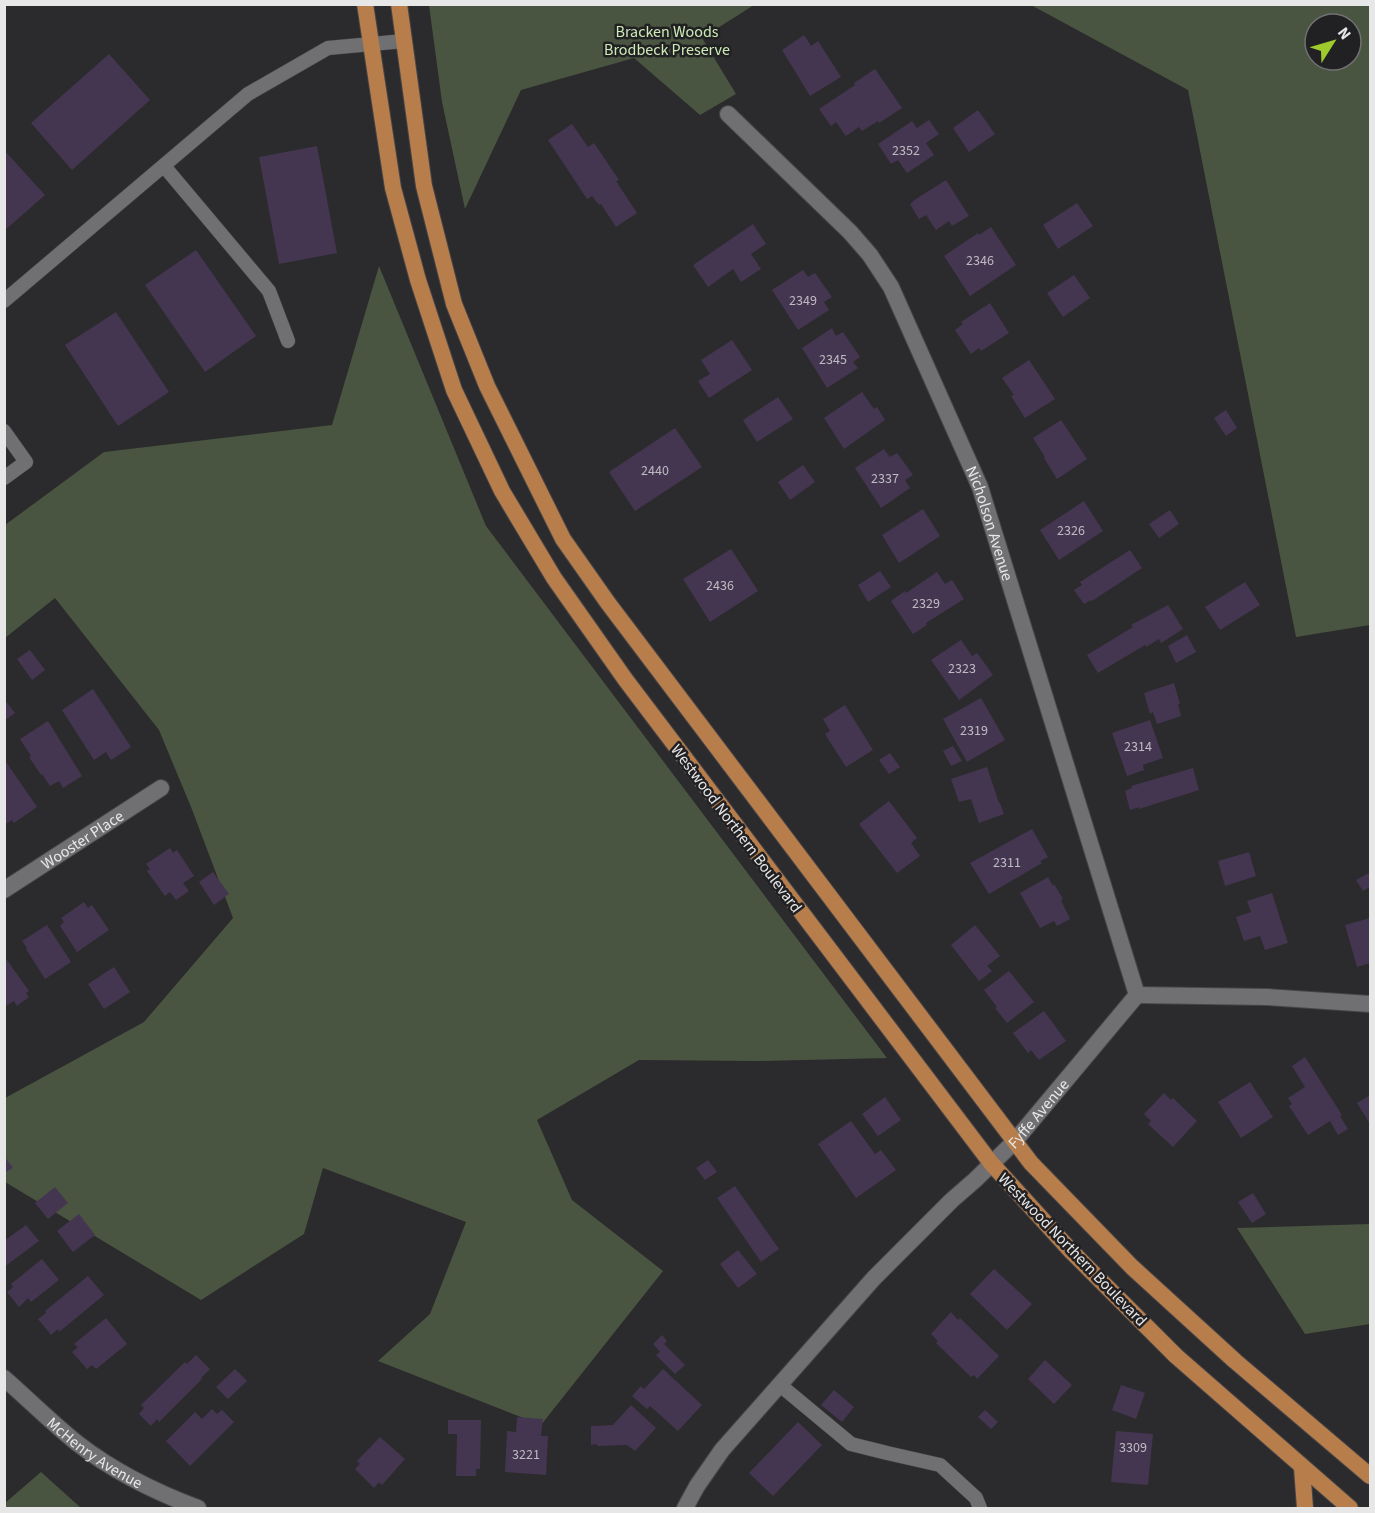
<svg xmlns="http://www.w3.org/2000/svg" width="1375" height="1513" viewBox="0 0 1375 1513" font-family="'Source Sans 3',sans-serif">
	<rect width="100%" height="100%" fill="#2b2a2c"/>
	<!-- green -->
	<g fill="#495540" fill-rule="evenodd">
		<polygon points="429,5 429,4 754,5 702,38 736,94 700,115 634,58 521,90 465,209 442,102"/>
		<path d="M 1031,5 L 1370,5 L 1370,625 L 1296,637 L 1188,90 ZM 1315,24 L 1351,24 L 1351,60 L 1315,60 Z"/>
		<polygon points="379,266 486,526 887,1058 757,1061 639,1060 537,1120 572,1200 663,1271 541,1425 378,1361 430,1314 466,1222 323,1168 304,1234 201,1300 5,1182 5,1098 144,1022 233,918 191,807 159,730 55,598 5,638 5,525 104,452 332,425"/>
		<polygon points="1370,1224 1370,1324 1305,1334 1237,1228"/>
		<polygon points="41,1472 81,1508 5,1508 5,1503"/>
	</g>
	<!-- building -->
	<g fill="#443650">
		<polygon points="804,35 811,46 818,41 841,77 810,96 782,50"/>
		<polygon points="109,54 150,100 72,170 31,123"/>
		<polygon points="875,69 902,108 879,123 878,121 862,131 859,127 846,136 836,122 831,126 819,109 855,85 854,83"/>
		<polygon points="978,110 995,134 969,152 953,128"/>
		<polygon points="929,120 939,134 926,143 934,155 907,173 898,160 891,164 878,144 912,121 917,128"/>
		<polygon points="572,124 588,147 594,143 619,180 616,181 637,213 616,227 601,204 599,205 592,196 587,199 548,140"/>
		<polygon points="317,146 337,253 279,264 259,157"/>
		<polygon points="4,150 45,195 4,231"/>
		<polygon points="946,180 969,216 952,226 949,221 936,230 926,215 919,219 910,204 916,199"/>
		<polygon points="1077,203 1093,226 1058,249 1043,225"/>
		<polygon points="753,224 766,244 751,254 761,269 741,282 733,269 708,287 693,265"/>
		<polygon points="991,227 1016,265 970,296 944,256 978,233 979,235"/>
		<polygon points="196,250 256,336 205,372 145,285"/>
		<polygon points="803,270 808,277 815,273 832,297 824,302 829,310 798,330 772,290"/>
		<polygon points="1074,275 1090,298 1063,317 1047,293"/>
		<polygon points="990,303 1009,333 981,351 979,348 971,354 955,330 963,324 961,322"/>
		<polygon points="116,312 169,392 118,426 65,345"/>
		<polygon points="832,328 836,336 843,332 860,357 853,362 858,368 827,388 802,348"/>
		<polygon points="732,340 752,370 709,398 698,381 710,374 701,360"/>
		<polygon points="1029,360 1055,399 1025,418 1011,396 1014,395 1002,378"/>
		<polygon points="862,392 874,409 877,407 885,420 844,449 824,418"/>
		<polygon points="778,397 793,419 757,442 743,420"/>
		<polygon points="1226,410 1237,428 1226,436 1214,418"/>
		<polygon points="1061,420 1087,459 1057,479 1044,458 1045,457 1033,438"/>
		<polygon points="675,428 702,467 635,511 609,472"/>
		<polygon points="884,449 890,457 897,453 913,475 905,480 910,488 881,508 855,468"/>
		<polygon points="803,465 815,482 790,500 778,482"/>
		<polygon points="1084,501 1103,531 1059,560 1040,530"/>
		<polygon points="923,509 940,536 899,563 882,535"/>
		<polygon points="1170,510 1179,524 1159,538 1149,524"/>
		<polygon points="731,549 758,591 710,622 683,579"/>
		<polygon points="1130,550 1142,568 1092,601 1091,600 1084,604 1074,590 1082,585 1080,582"/>
		<polygon points="880,571 891,587 868,602 858,585"/>
		<polygon points="937,572 945,584 952,580 964,599 926,623 927,625 913,634 891,601 905,591 906,593"/>
		<polygon points="1245,582 1260,605 1220,630 1205,607"/>
		<polygon points="1168,605 1183,629 1161,643 1159,639 1146,647 1145,645 1098,673 1087,655 1133,627 1131,625"/>
		<polygon points="1187,635 1196,652 1176,663 1168,646"/>
		<polygon points="961,640 972,656 977,653 993,675 959,700 931,660"/>
		<polygon points="30,650 45,670 32,680 17,659"/>
		<polygon points="1174,683 1180,704 1178,704 1181,716 1157,724 1153,712 1150,714 1144,693"/>
		<polygon points="93,689 131,747 111,760 106,752 94,760 62,710"/>
		<polygon points="981,698 1005,740 967,762 943,719"/>
		<polygon points="4,699 15,713 4,721"/>
		<polygon points="845,705 873,750 846,767 825,734 830,731 823,719"/>
		<polygon points="1150,720 1163,758 1143,765 1144,770 1127,776 1112,733"/>
		<polygon points="48,721 82,776 63,788 59,781 50,786 42,774 41,775 29,757 31,756 20,739"/>
		<polygon points="953,746 962,761 951,766 943,751"/>
		<polygon points="890,753 900,767 889,774 879,760"/>
		<polygon points="4,759 37,807 14,823 12,820 4,825"/>
		<polygon points="987,767 999,803 1000,803 1004,814 979,823 971,799 959,802 951,779"/>
		<polygon points="1193,768 1199,790 1139,809 1139,807 1130,810 1125,791 1132,788 1131,786"/>
		<polygon points="889,801 917,838 911,843 920,856 897,873 859,824"/>
		<polygon points="1032,829 1048,857 1040,861 1042,863 989,894 970,863"/>
		<polygon points="170,848 173,853 177,850 194,876 183,883 189,891 176,900 170,892 165,896 147,871 150,869 146,864"/>
		<polygon points="1249,852 1256,876 1225,886 1218,861"/>
		<polygon points="213,872 229,894 214,905 199,882"/>
		<polygon points="1369,873 1370,877 1370,887 1363,891 1356,880"/>
		<polygon points="1048,877 1053,886 1054,884 1063,899 1061,900 1070,919 1057,926 1054,921 1040,928 1020,893"/>
		<polygon points="1272,893 1288,943 1265,950 1260,936 1244,941 1236,917 1251,912 1247,901"/>
		<polygon points="84,902 88,908 92,905 109,930 77,952 60,926 64,922 61,918"/>
		<polygon points="1370,918 1370,963 1357,967 1345,925"/>
		<polygon points="47,925 71,962 45,979 26,949 27,948 22,941"/>
		<polygon points="975,925 1000,956 987,966 992,971 979,981 951,945"/>
		<polygon points="4,956 29,991 26,993 29,997 17,1006 14,1001 4,1007"/>
		<polygon points="114,967 130,992 104,1009 88,984"/>
		<polygon points="1009,971 1034,1002 1007,1023 995,1008 997,1007 984,990"/>
		<polygon points="1044,1011 1066,1041 1039,1060 1031,1050 1028,1053 1013,1033"/>
		<polygon points="1305,1057 1342,1115 1340,1116 1348,1129 1338,1135 1330,1121 1308,1135 1289,1106 1292,1104 1288,1098 1305,1087 1292,1066"/>
		<polygon points="1250,1082 1273,1117 1241,1138 1218,1102"/>
		<polygon points="1164,1093 1171,1100 1173,1098 1197,1121 1173,1147 1148,1124 1151,1121 1144,1114"/>
		<polygon points="1370,1095 1370,1124 1357,1103"/>
		<polygon points="885,1097 901,1120 878,1136 862,1114"/>
		<polygon points="851,1121 875,1154 881,1150 896,1170 856,1198 818,1144"/>
		<polygon points="4,1156 13,1168 4,1173"/>
		<polygon points="708,1160 717,1172 705,1180 696,1168"/>
		<polygon points="735,1186 779,1249 761,1262 717,1198"/>
		<polygon points="55,1187 68,1203 48,1219 35,1203"/>
		<polygon points="1253,1193 1266,1214 1252,1223 1238,1202"/>
		<polygon points="79,1214 95,1235 73,1252 57,1231"/>
		<polygon points="26,1225 39,1241 4,1267 4,1241"/>
		<polygon points="738,1250 757,1274 738,1288 720,1264"/>
		<polygon points="42,1259 59,1280 31,1302 28,1298 19,1307 7,1292 13,1287 11,1284"/>
		<polygon points="994,1269 1032,1304 1007,1330 970,1294"/>
		<polygon points="88,1276 104,1295 59,1332 58,1329 51,1335 38,1319 46,1313 45,1311"/>
		<polygon points="951,1312 958,1320 960,1318 999,1356 977,1379 974,1375 971,1377 936,1343 938,1341 931,1334"/>
		<polygon points="106,1318 127,1344 96,1369 92,1365 87,1369 72,1352 78,1347 74,1344"/>
		<polygon points="662,1335 667,1341 664,1344 685,1365 675,1374 656,1355 660,1352 653,1344"/>
		<polygon points="196,1355 210,1369 201,1378 202,1379 159,1422 157,1419 151,1426 139,1414 144,1408 141,1405 185,1362 187,1364"/>
		<polygon points="1045,1360 1072,1385 1054,1404 1028,1379"/>
		<polygon points="235,1369 247,1381 228,1399 216,1387"/>
		<polygon points="663,1369 702,1405 678,1431 650,1406 647,1409 632,1396 641,1386 644,1389"/>
		<polygon points="1121,1385 1145,1393 1136,1419 1112,1410"/>
		<polygon points="834,1390 854,1407 842,1422 821,1405"/>
		<polygon points="631,1405 656,1428 635,1451 627,1445 597,1446 597,1444 591,1445 591,1426 613,1425"/>
		<polygon points="212,1409 217,1414 222,1410 234,1422 190,1466 166,1441 195,1412 202,1419"/>
		<polygon points="985,1410 998,1422 991,1429 978,1417"/>
		<polygon points="517,1417 543,1419 541,1436 548,1436 546,1475 505,1472 507,1431 516,1432"/>
		<polygon points="448,1420 481,1420 480,1469 476,1469 476,1476 456,1476 457,1434 448,1434"/>
		<polygon points="798,1422 822,1445 773,1496 749,1473"/>
		<polygon points="1116,1431 1153,1434 1148,1485 1111,1482"/>
		<polygon points="380,1437 405,1459 382,1485 379,1482 374,1488 355,1469 360,1464 357,1461"/>
	</g>
	<g fill="none" stroke-linecap="round" stroke-linejoin="round">
		<!-- service casing -->
		<g stroke="#474548" stroke-width="15">
			<g id="service">
				<polyline points="164,166 269,291 288,341"/>
				<polyline points="4,301 248,94 328,48 404,41"/>
				<polyline points="4,431 26,462 4,478"/>
				<polyline points="780,1385 851,1444 887,1453 940,1465 976,1498 980,1508"/>
			</g>
		</g>
		<!-- minor casing -->
		<g stroke="#474548" stroke-width="18">
			<g id="minor">
				<path id="s1" d="M 728,114 L 850,232 L 870,255 L 891,287 L 980,487 L 1137,995"/>
				<path id="s2" d="M 4,890 L 161,788"/>
				<polyline points="1137,995 1267,997 1370,1004"/>
				<path id="s3" d="M 4,1378 C 29,1400 52,1423 77,1443 C 113,1471 155,1492 198,1508"/>
				<path id="s4" d="M 685,1508 L 697,1486 L 722,1450 L 874,1278 L 952,1200 L 975,1180 L 1014,1142 L 1137,995"/>
			</g>
		</g>
		<!-- primary casing -->
		<g stroke="#474548" stroke-width="18">
			<g id="primary">
				<polyline points="365,4 393,188 418,280 454,390 502,491 554,578 625,679 991,1163 1071,1251 1176,1356 1350,1508"/>
				<polyline points="399,4 424,186 454,304 487,386 563,539 608,603 1031,1163 1132,1267 1235,1361 1370,1476"/>
				<polyline points="1302,1468 1305,1508"/>
			</g>
		</g>
		<!-- service -->
		<use href="#service" stroke="#706f72" stroke-width="14"/>
		<!-- minor -->
		<use href="#minor" stroke="#706f72" stroke-width="16"/>
		<!-- primary -->
		<use href="#primary" stroke="#b77e4c" stroke-width="16"/>
	</g>
	<g text-anchor="middle" stroke-width="5" stroke-linejoin="round" paint-order="stroke">
		<!-- number labels -->
		<g font-size="14" fill="#bfbbc2">
			<text x="906" y="155">2352</text>
			<text x="980" y="265">2346</text>
			<text x="803" y="305">2349</text>
			<text x="833" y="364">2345</text>
			<text x="655" y="475">2440</text>
			<text x="885" y="483">2337</text>
			<text x="1071" y="535">2326</text>
			<text x="720" y="590">2436</text>
			<text x="926" y="608">2329</text>
			<text x="962" y="673">2323</text>
			<text x="974" y="735">2319</text>
			<text x="1138" y="751">2314</text>
			<text x="1007" y="867">2311</text>
			<text x="1133" y="1452">3309</text>
			<text x="526" y="1459">3221</text>
		</g>
		<!-- park labels -->
		<g font-size="16" fill="#cdebb6" stroke="#212023">
			<text x="667" y="37">Bracken Woods<tspan x="667" dy="18">Brodbeck Preserve</tspan></text>
		</g>
		<!-- street labels -->
		<g font-size="16" fill="#e8e7e8" stroke="#212023">
			<text dy="6" stroke="none"><textPath href="#s1" startOffset="495">Nicholson Avenue</textPath></text>
			<text transform="translate(737 828) rotate(53)" y="6">Westwood Northern Boulevard</text>
			<text dy="6" stroke="none"><textPath href="#s2" startOffset="93">Wooster Place</textPath></text>
			<text dy="6" stroke="none"><textPath href="#s4" startOffset="531">Fyffe Avenue</textPath></text>
			<text transform="translate(1073 1249) rotate(46)" y="6">Westwood Northern Boulevard</text>
			<text dy="6" stroke="none"><textPath href="#s3" startOffset="118">McHenry Avenue</textPath></text>
		</g>
	</g>
	<!-- border -->
	<rect width="1375" height="1513" fill="none" stroke="#e8e7e8" stroke-width="12"/>
	<!-- north arrow -->
	<g transform="translate(1333 42) rotate(53)"><circle r="28" fill="#212023" stroke="#717072" stroke-width="1.5"/>
	<path d="M0-4.5L10 22L0 15L-10 22Z" fill="#9fca2d"/>
	<text y="-9" font-size="16" font-weight="bold" text-anchor="middle" fill="#e8e7e8">N</text>
	</g>
</svg>
